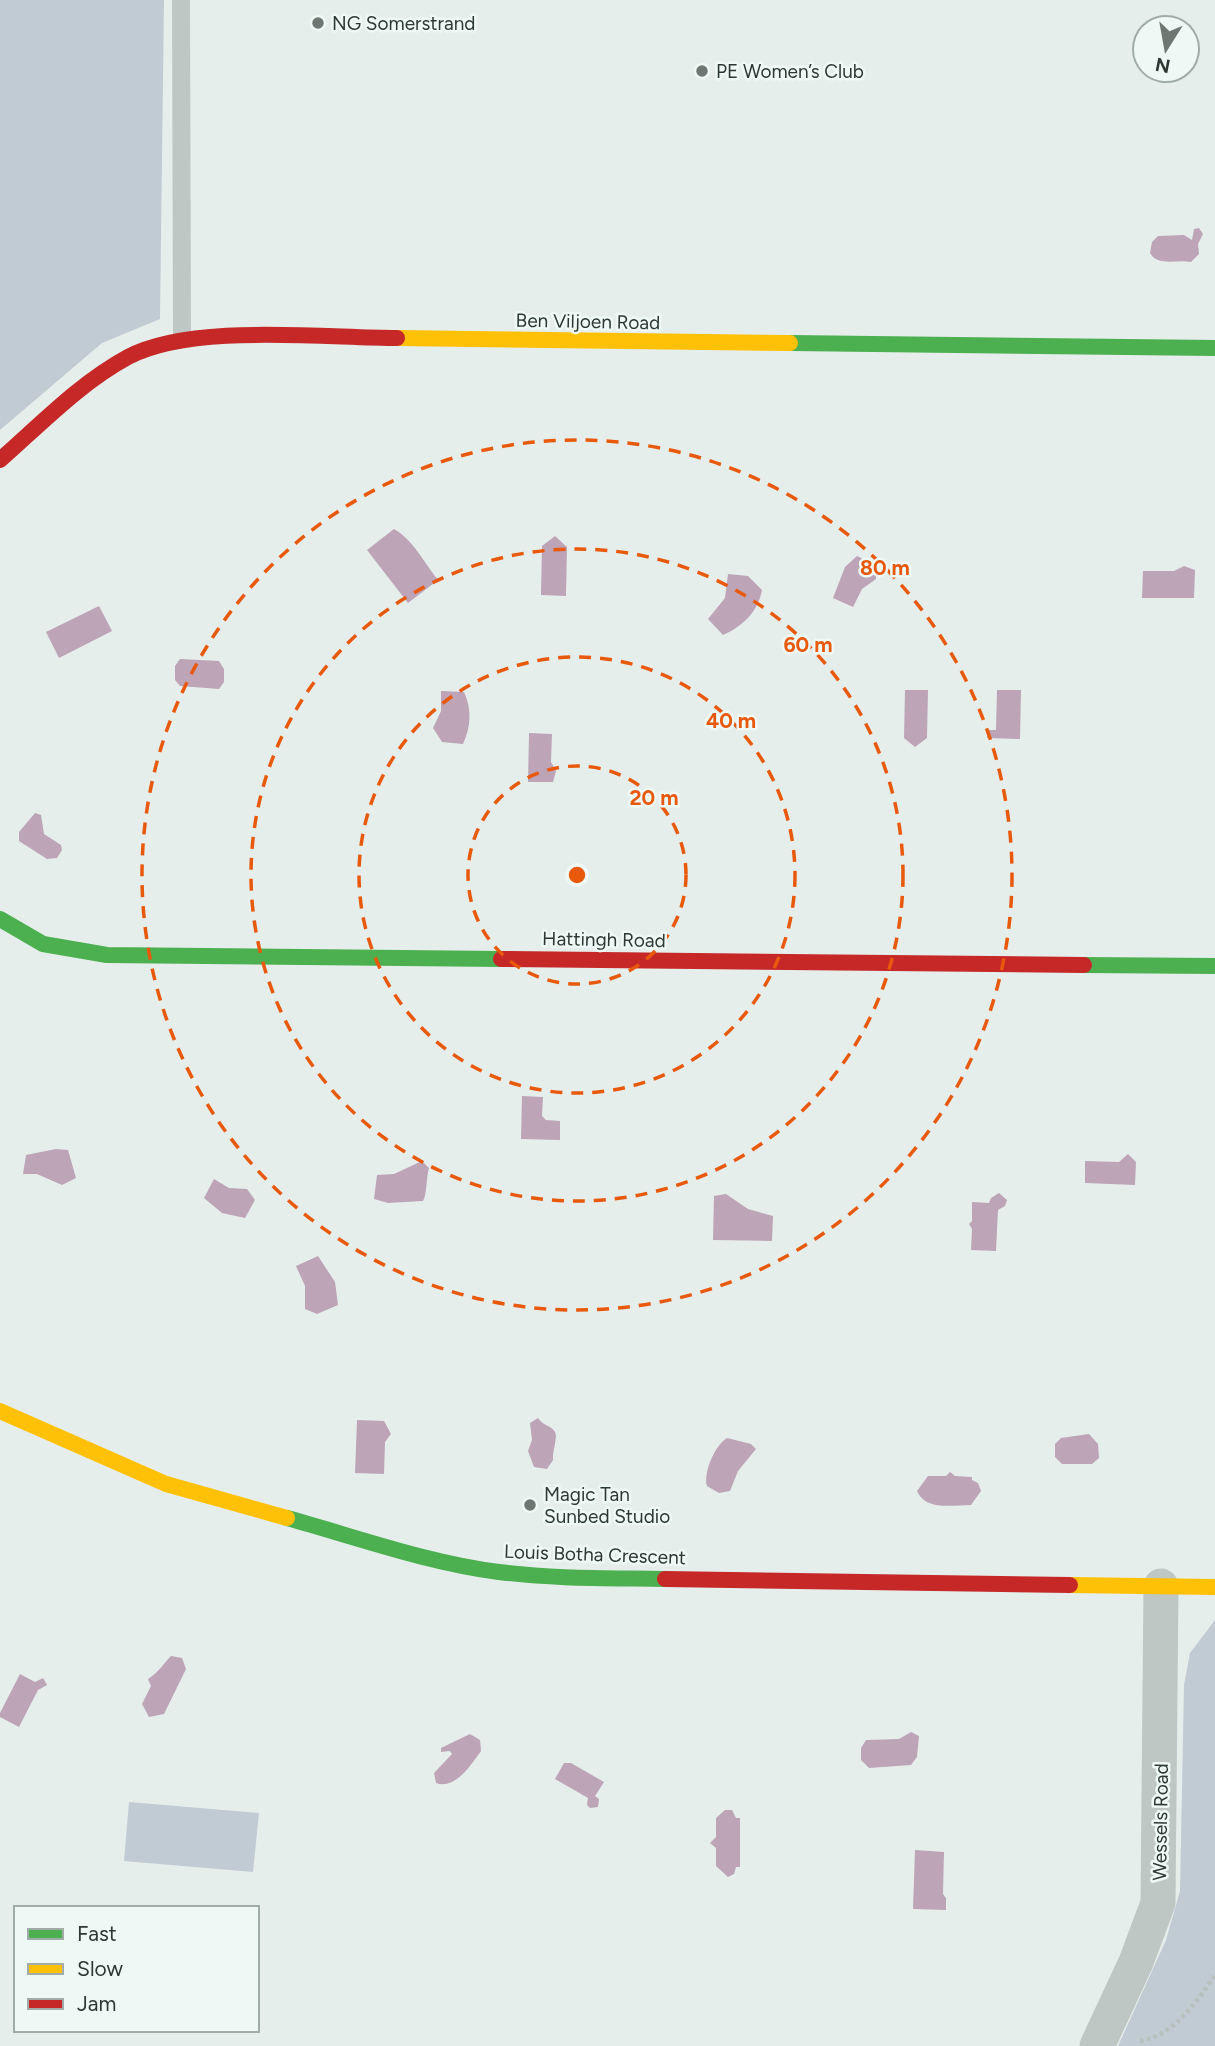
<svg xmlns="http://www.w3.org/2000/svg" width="1215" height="2046" viewBox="0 0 1215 2046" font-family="Figtree,sans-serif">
	<rect width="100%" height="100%" fill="#e6eeec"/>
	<!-- green -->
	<g fill="#c1cbd3">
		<polygon points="0,0 164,0 160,319 102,343 0,430"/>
		<polygon points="1215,1620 1215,2046 1118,2046 1166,1940 1180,1891 1184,1685 1190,1653"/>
		<polygon points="129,1802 259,1813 253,1872 124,1861"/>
	</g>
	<!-- water -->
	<g fill="#bda4b7">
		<path d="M 1199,228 L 1203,234 L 1198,244 L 1199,254 L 1191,262 C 1177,259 1158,267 1150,253 L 1152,242 L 1158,236 L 1184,235 L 1192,240 L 1194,229 Z"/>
		<path d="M 394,529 C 414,541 423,561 438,580 L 408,603 L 367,550 Z"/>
		<polygon points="555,536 567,547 566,596 541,595 542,546"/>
		<polygon points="857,556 876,565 876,579 862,589 853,607 833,598 845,567"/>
		<polygon points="1184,566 1195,570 1194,598 1142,598 1143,571 1174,571"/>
		<path d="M 728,574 L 748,576 L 762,590 C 758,612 743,626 723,635 L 708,619 L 725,598 Z"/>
		<polygon points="99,606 112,631 59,658 46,632"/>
		<polygon points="180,659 219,661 224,669 224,682 219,689 180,686 175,680 175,666"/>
		<polygon points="905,690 928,690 927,738 915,747 904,738"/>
		<polygon points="997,690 1021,690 1020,739 987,738 988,730 996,730"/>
		<path d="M 441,691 L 464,692 C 472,709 471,727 463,744 L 442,742 L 433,728 L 441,711 Z"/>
		<polygon points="529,733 552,734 551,762 556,771 553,782 528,782"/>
		<polygon points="35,813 41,815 44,834 61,845 62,850 57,858 47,859 19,841 19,832"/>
		<polygon points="522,1096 543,1097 542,1116 546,1120 560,1121 560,1140 521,1139"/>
		<polygon points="56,1149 68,1150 76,1178 62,1185 37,1174 23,1174 26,1155"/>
		<polygon points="1128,1154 1136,1162 1135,1185 1085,1183 1085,1161 1119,1162"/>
		<path d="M 422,1161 L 429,1168 C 426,1178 427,1195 423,1201 L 388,1203 L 374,1199 L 377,1175 L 394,1174 Z"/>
		<polygon points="214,1179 229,1188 247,1189 255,1200 245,1218 222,1213 204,1198"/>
		<polygon points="999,1193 1007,1200 1005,1206 998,1210 996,1251 971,1250 972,1229 969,1224 972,1221 972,1202 989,1203 991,1198"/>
		<polygon points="726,1194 748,1209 773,1216 772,1241 713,1240 714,1196"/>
		<polygon points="318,1256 335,1282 338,1305 317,1314 305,1309 305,1286 296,1266"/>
		<path d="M 538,1418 C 542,1425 552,1426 555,1432 C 558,1437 552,1452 553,1460 L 547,1469 L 534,1467 L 528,1451 L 532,1440 L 530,1423 Z"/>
		<polygon points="357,1420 384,1421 391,1434 385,1442 384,1474 355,1473"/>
		<polygon points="1089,1434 1098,1444 1099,1458 1092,1464 1062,1464 1055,1457 1055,1444 1061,1438"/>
		<path d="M 727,1438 L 751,1444 L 756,1449 L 738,1471 L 730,1491 L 719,1493 L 707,1486 C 703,1473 715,1445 727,1438 Z"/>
		<path d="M 950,1472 L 955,1476 L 972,1477 L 972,1480 L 978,1483 L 981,1491 L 971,1505 C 951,1505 926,1511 917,1491 L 928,1476 L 946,1476 Z"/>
		<path d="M 171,1656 L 182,1658 L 186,1669 L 164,1714 L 149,1717 L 142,1704 L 151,1686 L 148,1679 C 158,1673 164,1663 171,1656 Z"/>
		<polygon points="20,1674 35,1682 43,1678 47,1685 38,1690 19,1727 0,1717 0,1713"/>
		<polygon points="911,1732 919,1736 917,1757 911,1765 869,1768 861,1760 861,1748 866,1740 899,1739"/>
		<path d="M 470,1734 L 480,1740 L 481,1751 C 471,1765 455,1790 436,1783 L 434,1773 L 452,1754 L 450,1751 L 441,1752 L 441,1748 Z"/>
		<polygon points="564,1763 571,1763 604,1782 595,1796 599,1799 598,1807 590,1808 587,1805 588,1798 555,1779"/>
		<polygon points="725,1810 732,1810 736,1818 740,1818 740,1867 736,1867 734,1874 728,1877 716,1866 716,1848 710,1843 716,1837 716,1818"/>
		<polygon points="915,1850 944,1852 943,1894 946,1898 946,1910 913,1909"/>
	</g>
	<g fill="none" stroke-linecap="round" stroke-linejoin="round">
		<!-- path -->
		<path stroke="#b6c0bd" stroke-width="4.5" stroke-dasharray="3.5 3.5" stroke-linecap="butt" d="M 1140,2041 C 1173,2036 1197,2002 1215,1975"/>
		<!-- lane -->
		<polyline stroke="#bec7c4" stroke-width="18" points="181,0 182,339"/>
		<!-- street -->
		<polyline stroke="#bec7c4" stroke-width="35" points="1097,2046 1136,1962 1158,1903 1161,1586"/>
		<!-- fast -->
		<g stroke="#4caf50" stroke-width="16">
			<polyline points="790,343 1215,348"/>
			<polyline points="0,919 43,944 107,955 501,959"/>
			<polyline points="1084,965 1215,966"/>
			<path d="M 287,1518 C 356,1537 428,1563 499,1572 C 554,1579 609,1578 665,1579"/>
		</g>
		<!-- slow -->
		<g stroke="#ffc107" stroke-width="16">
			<polyline points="397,338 790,343"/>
			<polyline points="0,1411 166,1484 287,1518"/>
			<polyline points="1070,1585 1215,1587"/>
		</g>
		<!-- jam -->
		<g stroke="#c62828" stroke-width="16">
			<path d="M 0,460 C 41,424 80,383 128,357 C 192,323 323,338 397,338"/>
			<polyline points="501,959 1084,965"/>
			<polyline points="665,1579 1070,1585"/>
		</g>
	</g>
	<!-- distance rings -->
	<g fill="none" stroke="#e8590c" stroke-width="3.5" stroke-dasharray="12 9">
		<circle cx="577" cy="875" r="109"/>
		<circle cx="577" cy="875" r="218"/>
		<circle cx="577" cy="875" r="326"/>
		<circle cx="577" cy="875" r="435"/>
	</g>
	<!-- markers -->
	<g fill="#6d7873" stroke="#eef9f6" stroke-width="2.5">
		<circle cx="318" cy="23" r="7"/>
		<circle cx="702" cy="71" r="7"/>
		<circle cx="530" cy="1505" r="7"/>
	</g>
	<g text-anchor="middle" stroke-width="5" stroke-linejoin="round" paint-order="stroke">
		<!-- poi labels -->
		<g font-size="19" fill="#2c3832" stroke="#eef9f6" text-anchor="start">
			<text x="332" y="30">NG Somerstrand</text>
			<text x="716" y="78">PE Women’s Club</text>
			<text x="544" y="1501">Magic Tan<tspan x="544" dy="22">Sunbed Studio</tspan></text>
		</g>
		<!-- street labels -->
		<g font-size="19" fill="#2c3832" stroke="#eef9f6">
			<text transform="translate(588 321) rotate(1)" y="7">Ben Viljoen Road</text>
			<text transform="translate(604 939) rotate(1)" y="7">Hattingh Road</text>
			<text transform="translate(595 1554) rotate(2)" y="7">Louis Botha Crescent</text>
			<text transform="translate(1160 1822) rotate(-89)" y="7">Wessels Road</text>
		</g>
	</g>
	<circle cx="577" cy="875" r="10" fill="#e8590c" stroke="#eef9f6" stroke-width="3.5"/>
	<g font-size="21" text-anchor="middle" font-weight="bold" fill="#e8590c" stroke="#eef9f6" stroke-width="5" stroke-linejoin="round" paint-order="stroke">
		<text x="885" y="575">80 m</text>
		<text x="808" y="652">60 m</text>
		<text x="731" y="728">40 m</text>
		<text x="654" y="805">20 m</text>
	</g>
	<!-- legend -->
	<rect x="14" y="1906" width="245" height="126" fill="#eef9f6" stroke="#a0aca8" stroke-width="2"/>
	<rect x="28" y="1929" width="35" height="10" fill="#4caf50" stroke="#a0aca8" stroke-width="2"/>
	<text x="77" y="1941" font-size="21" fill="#2c3832">Fast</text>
	<rect x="28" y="1964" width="35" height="10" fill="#ffc107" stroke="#a0aca8" stroke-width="2"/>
	<text x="77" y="1976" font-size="21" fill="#2c3832">Slow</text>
	<rect x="28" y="1999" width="35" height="10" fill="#c62828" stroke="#a0aca8" stroke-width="2"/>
	<text x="77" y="2011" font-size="21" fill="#2c3832">Jam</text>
	<!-- north arrow -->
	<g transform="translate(1166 49) rotate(191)"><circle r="33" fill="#eef9f6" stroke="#a0aca8" stroke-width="2"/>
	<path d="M0-5L12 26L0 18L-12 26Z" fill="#6d7873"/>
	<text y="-10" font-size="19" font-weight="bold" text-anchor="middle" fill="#2c3832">N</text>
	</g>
</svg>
